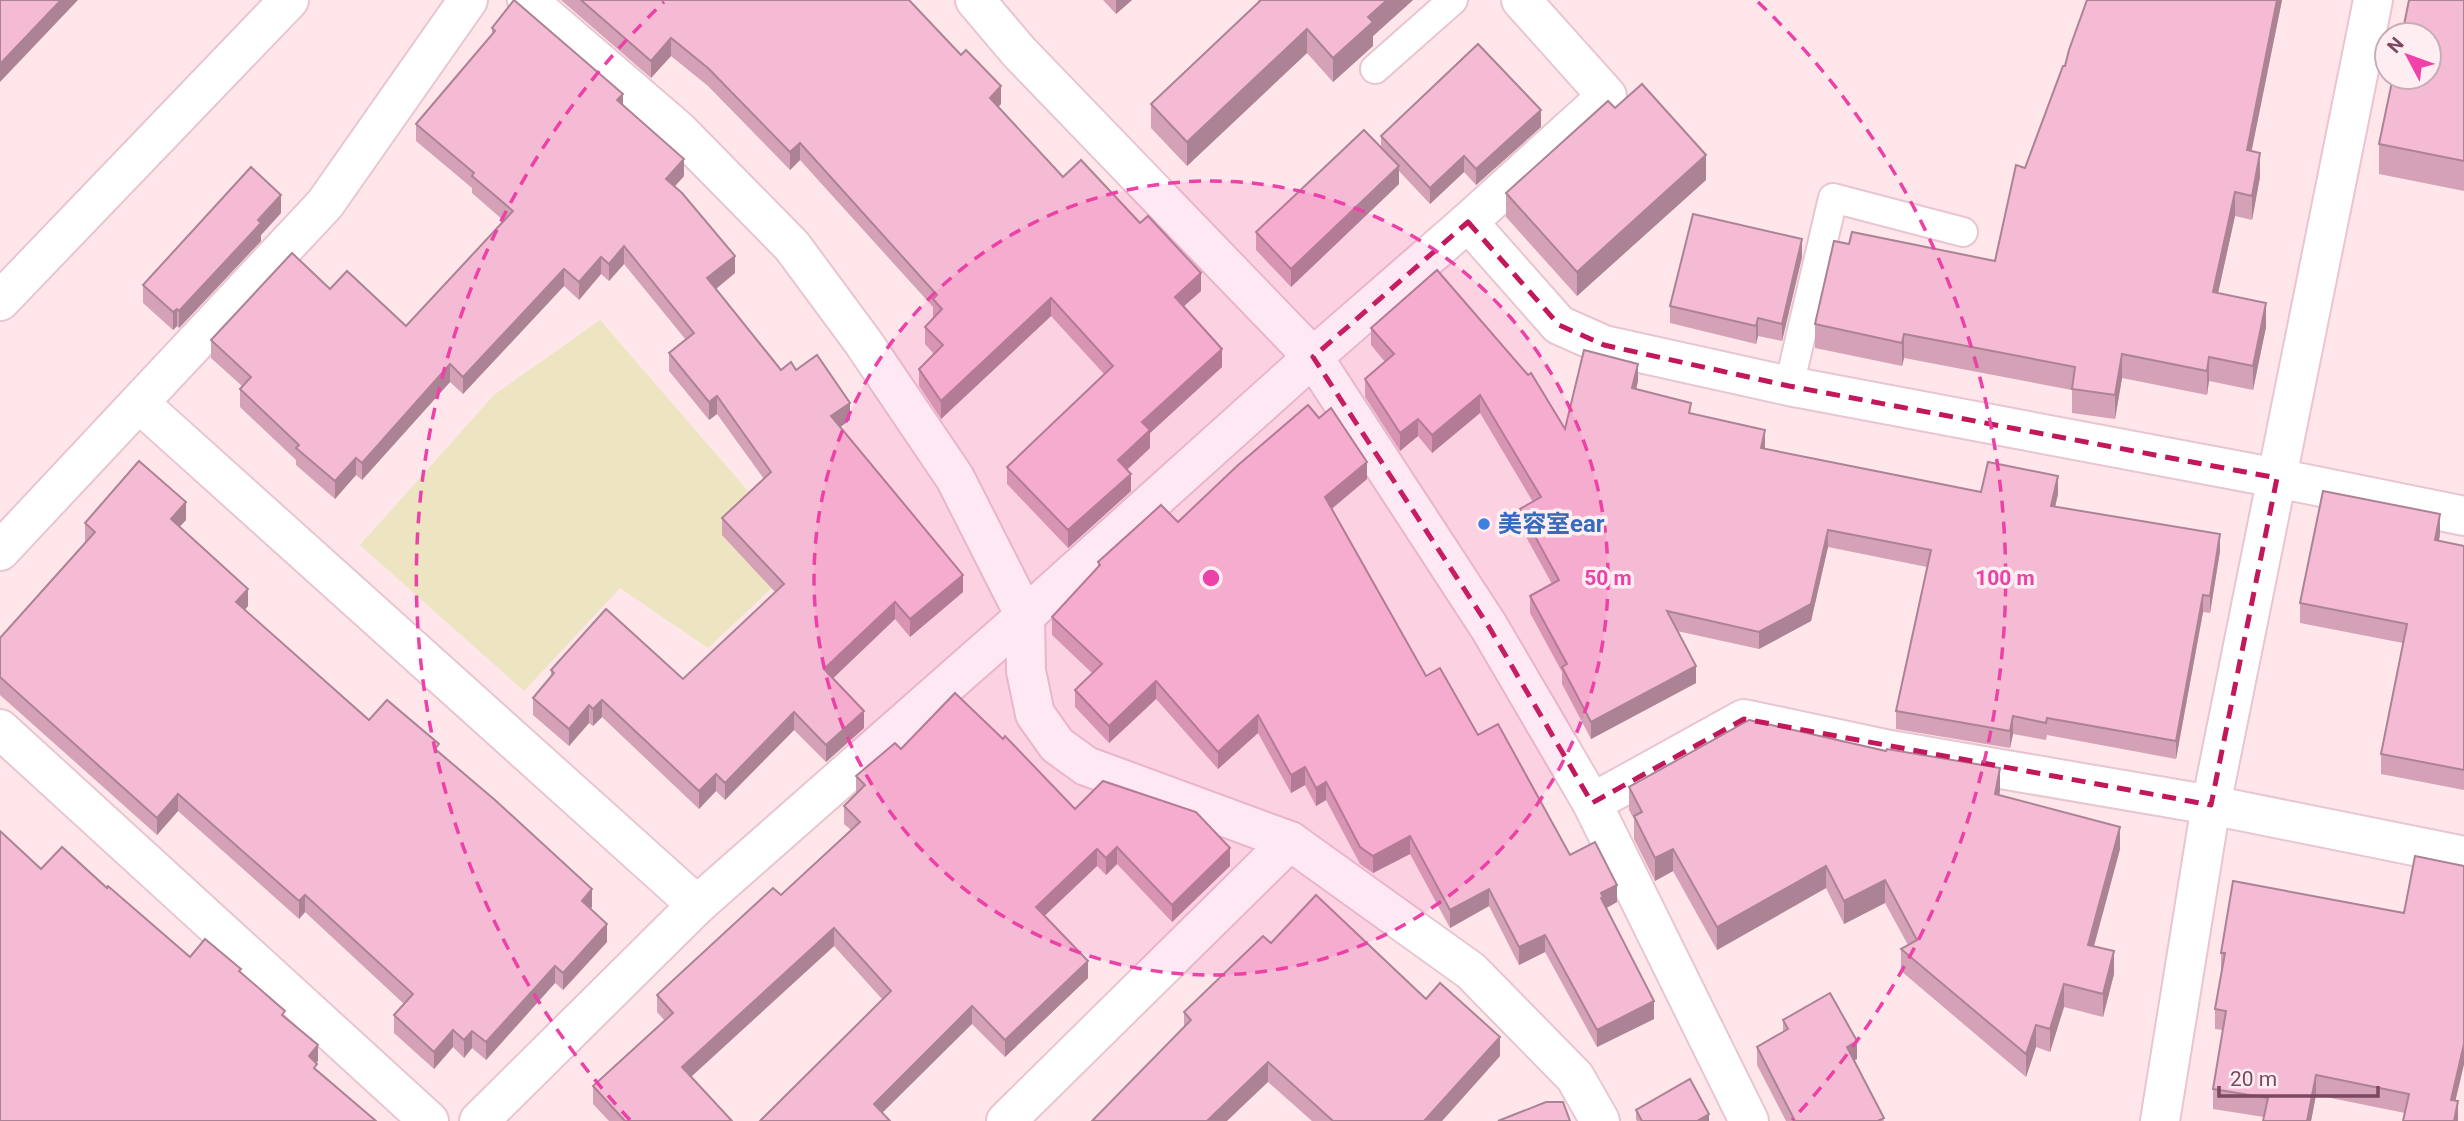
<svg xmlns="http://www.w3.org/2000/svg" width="2464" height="1121" viewBox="0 0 2464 1121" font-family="Roboto,'Noto Sans JP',sans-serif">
	<rect width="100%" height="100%" fill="#fee6eb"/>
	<!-- green -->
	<polygon fill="#ede4c2" points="600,320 805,557 708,648 620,588 524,691 360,545 494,395"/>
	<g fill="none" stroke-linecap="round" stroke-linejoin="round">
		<!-- service casing -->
		<g stroke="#e9c5d1" stroke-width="32">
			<g id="service">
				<polyline points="1375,69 1453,0"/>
				<polyline points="1789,386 1833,198 1963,232"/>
			</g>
		</g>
		<!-- minor casing -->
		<g stroke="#e9c5d1" stroke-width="42">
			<g id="minor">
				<polyline points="527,0 679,131 792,246 863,342 955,478 1025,616 1026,671 1035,714 1057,745 1086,766 1290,841 1471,971 1575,1077 1600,1121"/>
				<polyline points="975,0 1019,52 1313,357 1489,627 1592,803 1749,1121"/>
				<polyline points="1468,222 1559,325 1604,345 1789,386 2277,478 2464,516"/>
				<polyline points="139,403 697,905"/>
				<polyline points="0,551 325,204 468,0"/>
				<polyline points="0,729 429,1121"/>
				<polyline points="1592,803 1744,719 1890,750 2211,805 2464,856"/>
				<polyline points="479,1121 697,905 1025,616 1313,357 1468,222 1607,96 1521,0"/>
				<polyline points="1006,1121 1290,841"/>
				<polyline points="2160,1121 2211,805 2373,0"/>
			</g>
		</g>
		<!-- tertiary casing -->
		<g stroke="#e9c5d1" stroke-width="42">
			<polyline id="tertiary" points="0,301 289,0"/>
		</g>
		<!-- service -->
		<use href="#service" stroke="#fff" stroke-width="28"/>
		<!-- minor -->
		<use href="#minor" stroke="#fff" stroke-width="38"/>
		<!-- tertiary -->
		<use href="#tertiary" stroke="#fff" stroke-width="38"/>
	</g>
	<!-- wall -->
	<g fill="#d4a1b6">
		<polygon points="561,0 909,0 1001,104 998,107 1063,177 1201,291 1184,306 1222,367 1150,433 1150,448 1127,470 1131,491 1068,548 1007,484 1007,467 1104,374 1051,316 941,419 919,386 919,369 934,354 925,344 925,327 934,318 933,317 933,307 800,160 790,170 708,86 671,56 651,78"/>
		<polygon points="1103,0 1132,0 1116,14"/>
		<polygon points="1258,0 1413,0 1373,36 1373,46 1333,82 1307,53 1187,166 1151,128 1151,104 1259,2"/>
		<polygon points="2087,0 2282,0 2251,151 2260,177 2252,220 2235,216 2218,293 2266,327 2253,390 2209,381 2207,395 2122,378 2115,419 2072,413 2072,390 1904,358 1902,366 1815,348 1815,324 1849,244 1995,261 2025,168 2065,66"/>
		<polygon points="2464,0 2464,191 2379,174 2379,144"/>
		<polygon points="492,28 623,105 684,176 675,186 735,273 716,289 781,370 796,370 850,420 840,427 963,592 910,637 895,619 833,678 864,728 826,762 794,730 725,800 716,791 699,809 602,717 593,726 589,723 569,746 533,715 533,698 551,677 551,670 683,679 775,592 722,535 722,518 764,479 717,414 709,420 669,371 669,353 686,340 624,264 609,281 601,274 579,300 564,286 463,394 450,382 362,480 356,475 335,499 296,465 296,460 240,407 240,389 242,386 211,358 211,340 330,289 406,326 504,221 472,193 472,188 416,141 416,124 492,35"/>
		<polygon points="1615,108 1706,180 1577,296 1506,217 1506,193"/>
		<polygon points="1541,127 1476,185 1464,172 1430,204 1399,171 1399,184 1291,287 1256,250 1256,232 1381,147 1381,136"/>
		<polygon points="281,213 261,235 261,241 179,328 177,326 173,330 143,303 143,285"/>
		<polygon points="1802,257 1782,341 1758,336 1756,344 1670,323 1670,306"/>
		<polygon points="1371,328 1565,429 1638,381 1636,389 1691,413 1765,449 1981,492 2058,494 2055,507 2220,551 2210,613 2203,612 2176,759 2047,735 2046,740 2013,734 2010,748 1896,729 1896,711 1927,567 1828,547 1811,621 1759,649 1677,631 1696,683 1591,739 1562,684 1562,672 1530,613 1530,596 1552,584 1520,526 1520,509 1533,502 1480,413 1432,453 1418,436 1400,451 1365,397 1365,379 1385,362 1371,345"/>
		<polygon points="1367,479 1332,509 1426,676 1478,735 1570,855 1617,902 1606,908 1654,1019 1597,1047 1545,952 1519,965 1489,906 1450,928 1410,854 1373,873 1360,864 1326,800 1316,806 1305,785 1291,793 1258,733 1218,769 1156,699 1109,743 1075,707 1075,690 1092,673 1052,635 1052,617 1098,568 1098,562 1178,522"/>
		<polygon points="186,520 179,527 248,606 245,610 369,720 439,753 592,907 590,909 607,942 563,990 555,983 486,1060 472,1048 464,1058 453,1047 434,1069 394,1033 394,1015 404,1004 305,912 299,919 178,811 157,835 0,695 0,638 86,542 85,541 85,523"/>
		<polygon points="2440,534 2439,541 2464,546 2464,790 2381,774 2381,754 2403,643 2300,623 2300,603"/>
		<polygon points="901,749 1075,809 1230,866 1172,922 1117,864 1106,875 1097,866 1044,916 1088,978 1005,1057 972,1024 760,1121 882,999 834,946 691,1077 732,1121 609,1121 593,1104 593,1086 665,1021 657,1012 657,995 781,895 851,830 844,824 844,806 856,794 856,776"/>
		<polygon points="1629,787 2000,791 1999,795 2120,849 2094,946 2114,974 2103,1017 2064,1007 2050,1052 2036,1047 2026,1077 1901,971 1901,949 1908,945 1885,903 1844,924 1826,888 1717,950 1673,871 1655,881 1634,839 1634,819 1629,810"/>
		<polygon points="2464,866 2464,1064 2455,1101 2458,1121 2405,1113 2316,1095 2311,1121 2263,1121 2264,1117 2213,1109 2213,1089 2223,1030 2215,1029 2215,1009 2222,973 2221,972 2221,953 2404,913"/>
		<polygon points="1271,943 1426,999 1500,1056 1442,1121 1312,1121 1268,1082 1184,1027 1184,1012"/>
		<polygon points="1783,1020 1857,1059 1854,1060 1884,1121 1786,1121 1757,1065 1757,1047 1783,1032"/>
		<polygon points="1636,1110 1709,1121 1637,1121 1636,1119"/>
	</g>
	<!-- shaded-wall -->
	<g fill="#ac8394">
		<polygon points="61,0 78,0 0,82 0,64"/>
		<polygon points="1116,0 1132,0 1116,14"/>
		<polygon points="1387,0 1413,0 1373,36 1373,46 1333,82 1333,58 1368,17"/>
		<polygon points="2277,0 2282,0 2247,174 2247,150"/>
		<polygon points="1307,29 1307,53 1187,166 1187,142"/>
		<polygon points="671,38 671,56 651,78 651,61"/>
		<polygon points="1001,86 1001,104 990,115 990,98"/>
		<polygon points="623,94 623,111 617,100"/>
		<polygon points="1541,110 1541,127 1476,185 1476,169"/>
		<polygon points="800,143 800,160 790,170 790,152"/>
		<polygon points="2260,153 2260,177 2252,220 2252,196"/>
		<polygon points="1706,155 1706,180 1577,296 1577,272"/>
		<polygon points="1464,156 1464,172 1430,204 1430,188"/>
		<polygon points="684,159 684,176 666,196 666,179"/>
		<polygon points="1399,166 1399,184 1291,287 1291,269"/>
		<polygon points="2235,192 2235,216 2213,316 2213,292"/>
		<polygon points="281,195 281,213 261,235 261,241 179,328 179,311"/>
		<polygon points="1802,239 1802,257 1782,341 1782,324"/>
		<polygon points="624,246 624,264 609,281 609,264"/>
		<polygon points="735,256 735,273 707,296 707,278"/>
		<polygon points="601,257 601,274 579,300 579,282"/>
		<polygon points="564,269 564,286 463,394 463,377"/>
		<polygon points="1201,273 1201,291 1175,314 1175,297"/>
		<polygon points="1051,298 1051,316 941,419 941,401"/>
		<polygon points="2266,303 2266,327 2253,390 2253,366"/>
		<polygon points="177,309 177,326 173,330 173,312"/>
		<polygon points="1758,318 1758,336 1756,344 1756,326"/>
		<polygon points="1904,334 1904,358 1902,366 1902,343"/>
		<polygon points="1222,349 1222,367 1150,433 1150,448 1118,478 1118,460 1142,422"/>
		<polygon points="2122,354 2122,378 2115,419 2115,395"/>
		<polygon points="2209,357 2209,381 2207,395 2207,371"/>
		<polygon points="450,364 450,382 362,480 362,463"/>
		<polygon points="1638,364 1638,381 1632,406 1632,388"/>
		<polygon points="1480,395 1480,413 1432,453 1432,435"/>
		<polygon points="717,396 717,414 709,420 709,402"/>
		<polygon points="850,403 850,420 831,434 831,416"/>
		<polygon points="1418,419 1418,436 1400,451 1400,433"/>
		<polygon points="1765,430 1765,448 1761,466 1761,448"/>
		<polygon points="356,458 356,475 335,499 335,481"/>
		<polygon points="1367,462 1367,479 1325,514 1325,497"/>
		<polygon points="1131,474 1131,491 1068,548 1068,530"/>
		<polygon points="2058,476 2058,494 2051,524 2051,506"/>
		<polygon points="186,502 186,520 171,536 171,519"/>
		<polygon points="2440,514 2440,534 2435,560 2435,540"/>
		<polygon points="1828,530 1828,547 1811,621 1759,649 1759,632"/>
		<polygon points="2220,534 2220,551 2210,613 2210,596"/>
		<polygon points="963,575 963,592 910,637 910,619"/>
		<polygon points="248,589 248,606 236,619 236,602"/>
		<polygon points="2203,595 2203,612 2176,759 2176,741"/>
		<polygon points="895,602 895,619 824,687 824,669"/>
		<polygon points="1696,666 1696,683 1591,739 1591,722"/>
		<polygon points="1156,681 1156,699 1109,743 1109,726"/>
		<polygon points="602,700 602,717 593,726 593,709"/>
		<polygon points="589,705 589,723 569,746 569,729"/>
		<polygon points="864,711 864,728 826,762 826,745"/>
		<polygon points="794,712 794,730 725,800 725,783"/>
		<polygon points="1258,715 1258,733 1218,769 1218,752"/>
		<polygon points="2013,716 2013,734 2010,748 2010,731"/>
		<polygon points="1305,767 1305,785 1291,793 1291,775"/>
		<polygon points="2000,768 2000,791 1995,816 1995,794"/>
		<polygon points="716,774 716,791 699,809 699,791"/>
		<polygon points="1326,782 1326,800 1316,806 1316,788"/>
		<polygon points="178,794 178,811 157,835 157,818"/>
		<polygon points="2120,827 2120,849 2088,968 2088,945"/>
		<polygon points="1410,836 1410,854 1373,873 1373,856"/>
		<polygon points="1117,847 1117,864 1106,875 1106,858"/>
		<polygon points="1230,848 1230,866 1172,922 1172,905"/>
		<polygon points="1097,849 1097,866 1036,924 1036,907"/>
		<polygon points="1673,849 1673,871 1655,881 1655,858"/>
		<polygon points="1826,866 1826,888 1717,950 1717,927"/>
		<polygon points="1885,880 1885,903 1844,924 1844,901"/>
		<polygon points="1617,885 1617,902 1603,910 1601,893"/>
		<polygon points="592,889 592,907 582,919 582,901"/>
		<polygon points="1489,889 1489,906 1450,928 1450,910"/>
		<polygon points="305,895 305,912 299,919 299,901"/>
		<polygon points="607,924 607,942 563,990 563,973"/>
		<polygon points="834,928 834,946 682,1085 682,1067"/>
		<polygon points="1545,935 1545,952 1519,965 1519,947"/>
		<polygon points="2114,951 2114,974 2103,1017 2103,994"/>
		<polygon points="1088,961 1088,978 1005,1057 1005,1040"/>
		<polygon points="555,966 555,983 486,1060 486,1042"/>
		<polygon points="2064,984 2064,1007 2050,1052 2050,1029"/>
		<polygon points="1654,1001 1654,1019 1597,1047 1597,1030"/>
		<polygon points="972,1006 972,1024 874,1121 874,1104"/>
		<polygon points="2036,1025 2036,1047 2026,1077 2026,1054"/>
		<polygon points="453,1030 453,1047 434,1069 434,1052"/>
		<polygon points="472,1031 472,1048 464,1058 464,1040"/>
		<polygon points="1500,1037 1500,1056 1442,1121 1424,1121"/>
		<polygon points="1857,1041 1857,1059 1847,1064 1847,1047"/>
		<polygon points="2464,1044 2464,1064 2451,1120 2451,1100"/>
		<polygon points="318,1045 318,1061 309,1073 309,1056"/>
		<polygon points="1268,1062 1268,1082 1227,1121 1207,1121"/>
		<polygon points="2316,1075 2316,1095 2311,1121 2307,1121"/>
		<polygon points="2458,1101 2458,1121 2454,1121"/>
		<polygon points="1709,1114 1709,1121 1697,1121"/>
	</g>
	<!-- building -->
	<g fill="#f6bbd4" stroke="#ac8394" stroke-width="2">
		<polygon points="0,0 61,0 0,64"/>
		<polygon points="514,0 623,94 617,100 684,159 666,179 682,193 735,256 707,278 781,370 791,362 796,370 817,355 850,403 831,416 963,575 910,619 895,602 824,669 864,711 826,745 794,712 725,783 716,774 699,791 602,700 593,709 589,705 569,729 533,698 554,673 551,670 606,609 683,679 784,584 722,518 771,472 717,396 709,402 669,353 694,333 624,246 609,264 601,257 579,282 564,269 463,377 450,364 362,463 356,458 335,481 296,448 299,445 240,389 251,377 211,340 292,253 330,289 347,271 406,326 513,211 472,176 474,173 416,124 495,31 492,28"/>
		<polygon points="581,0 909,0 961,55 966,50 1001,86 990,98 1063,177 1081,160 1140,223 1148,216 1201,273 1175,297 1222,349 1142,422 1150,430 1118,460 1131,474 1068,530 1007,467 1113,366 1051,298 941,401 919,369 943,345 925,327 942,309 933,299 937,295 800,143 790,152 708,68 671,38 651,61"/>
		<polygon points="1261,0 1387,0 1368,17 1373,22 1333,58 1307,29 1187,142 1151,104"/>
		<polygon points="2087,0 2277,0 2247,150 2260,153 2252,196 2235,192 2213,292 2266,303 2253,366 2209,357 2207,371 2122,354 2115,395 2072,389 2075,367 1904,334 1902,343 1815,324 1834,241 1849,244 1852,232 1995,261 2016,165 2025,168 2063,66 2065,66 2069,50"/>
		<polygon points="2409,0 2464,0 2464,161 2379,144 2393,77 2429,77 2429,35 2402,35"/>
		<polygon points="1478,44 1541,110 1476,169 1464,156 1430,188 1381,136"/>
		<polygon points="1642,84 1706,155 1577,272 1506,193 1608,101 1615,108"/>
		<polygon points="1364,130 1399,166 1291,269 1256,232"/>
		<polygon points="251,167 281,195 258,220 261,223 179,311 177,309 173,312 143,285"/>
		<polygon points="1693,214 1802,239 1782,324 1758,318 1756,326 1670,306"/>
		<polygon points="1437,270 1528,375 1531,373 1565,429 1584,350 1638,364 1632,388 1691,403 1689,413 1765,430 1761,448 1981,492 1988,462 2058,476 2051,506 2220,534 2210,596 2203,595 2176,741 2047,718 2046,723 2013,716 2010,731 1896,711 1931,550 1828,530 1811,604 1759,632 1667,611 1696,666 1591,722 1562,667 1567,664 1530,596 1559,580 1520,509 1541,497 1480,395 1432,435 1418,419 1400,433 1365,379 1394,354 1371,328"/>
		<polygon points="1308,405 1319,418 1331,408 1367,462 1325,497 1426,676 1440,668 1478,735 1498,724 1570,855 1595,842 1617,885 1601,893 1603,897 1601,898 1654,1001 1597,1030 1545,935 1519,947 1489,889 1450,910 1410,836 1373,856 1360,847 1326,782 1316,788 1305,767 1291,775 1258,715 1218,752 1156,681 1109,726 1075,690 1102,664 1052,617 1100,565 1098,562 1161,505 1178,522 1237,466"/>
		<polygon points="139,461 186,502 171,519 248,589 236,602 369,720 387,700 439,744 435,749 495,800 592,889 582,901 607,924 563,973 555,966 486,1042 472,1031 464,1040 453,1030 434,1052 394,1015 413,994 305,895 299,901 178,794 157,818 0,677 0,638 95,532 85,523"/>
		<polygon points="2323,491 2440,514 2435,540 2464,546 2464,770 2381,754 2407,624 2300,603"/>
		<polygon points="955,693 1003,739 1005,736 1075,809 1103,781 1196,812 1230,848 1172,905 1117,847 1106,858 1097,849 1036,907 1088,961 1005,1040 972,1006 874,1104 890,1121 760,1121 891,991 834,928 682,1067 732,1121 625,1121 593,1086 673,1013 657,995 773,888 781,895 860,822 844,806 865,785 856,776 895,743 901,749"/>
		<polygon points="1749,720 1886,751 1887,749 2000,768 1995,794 2120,827 2088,945 2114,951 2103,994 2064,984 2050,1029 2036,1025 2026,1054 1901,949 1917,940 1885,880 1844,901 1826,866 1717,927 1673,849 1655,858 1634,816 1642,812 1629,787"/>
		<polygon points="0,831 41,869 62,847 107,888 108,886 190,957 205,939 241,969 239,971 285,1011 282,1015 318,1045 309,1056 317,1064 314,1068 376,1121 0,1121"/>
		<polygon points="2415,856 2464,866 2464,1044 2451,1100 2458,1101 2454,1121 2403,1121 2409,1094 2316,1075 2307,1121 2263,1121 2268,1098 2213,1089 2226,1011 2215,1009 2225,953 2221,953 2233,881 2404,913"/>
		<polygon points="1316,895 1426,999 1440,983 1500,1037 1424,1121 1333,1121 1268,1062 1207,1121 1092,1121 1191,1020 1184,1012 1263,936 1271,943"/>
		<polygon points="1830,993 1857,1041 1847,1047 1884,1118 1878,1121 1795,1121 1757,1047 1788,1029 1783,1020"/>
		<polygon points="1690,1079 1709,1114 1697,1121 1642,1121 1636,1110"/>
		<polygon points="1546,1102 1563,1102 1570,1121 1498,1121"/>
	</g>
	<!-- marked area -->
	<path fill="none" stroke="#c2185b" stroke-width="5" stroke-dasharray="14 9" stroke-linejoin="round" d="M 1468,222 L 1559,325 L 1604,345 L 1789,386 L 2277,478 L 2211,805 L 1744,719 L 1592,803 L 1489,627 L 1313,357 Z"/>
	<!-- distance rings -->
	<circle cx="1211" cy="578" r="397" fill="#ec41a7" fill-opacity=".12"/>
	<g fill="none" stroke="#ec41a7" stroke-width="3.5" stroke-dasharray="12 9">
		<circle cx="1211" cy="578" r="397"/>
		<path d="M630 1120A794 794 0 0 1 664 2M1758 2A794 794 0 0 1 1792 1120"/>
	</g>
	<!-- markers -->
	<circle fill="#3f7fe0" stroke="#ffeef1" stroke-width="2.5" cx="1484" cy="524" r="7"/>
	<g text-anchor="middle" stroke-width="7" stroke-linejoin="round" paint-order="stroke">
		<!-- shop labels -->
		<g font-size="24" font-weight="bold" fill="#366cbe" stroke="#ffeef1" text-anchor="start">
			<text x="1498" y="532">美容室ear</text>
		</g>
	</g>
	<circle cx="1211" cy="578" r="10" fill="#ec41a7" stroke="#ffeef1" stroke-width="3.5"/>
	<g font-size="21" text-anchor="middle" font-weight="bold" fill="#ec41a7" stroke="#ffeef1" stroke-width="7" stroke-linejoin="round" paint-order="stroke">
		<text x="1608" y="585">50 m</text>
		<text x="2005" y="585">100 m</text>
	</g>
	<!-- north arrow -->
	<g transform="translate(2408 56) rotate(311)"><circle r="33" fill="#ffeef1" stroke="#caacb7" stroke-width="2"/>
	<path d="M0-5L12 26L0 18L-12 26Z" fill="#f241ab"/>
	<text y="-10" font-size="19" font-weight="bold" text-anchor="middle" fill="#7a485f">N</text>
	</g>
	<!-- scale -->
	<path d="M2219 1086v10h159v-10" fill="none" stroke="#7a485f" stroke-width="3.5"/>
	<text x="2230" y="1086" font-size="21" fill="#7a485f" stroke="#ffeef1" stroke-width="5" paint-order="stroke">20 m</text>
</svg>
